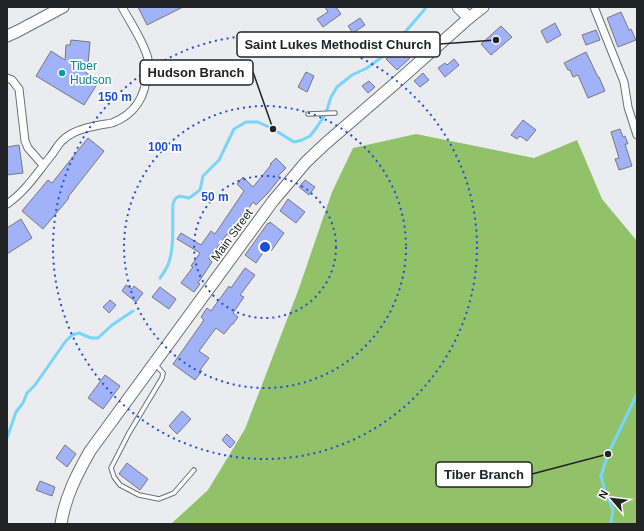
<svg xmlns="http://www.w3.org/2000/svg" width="644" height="531" viewBox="0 0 644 531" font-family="Helvetica,sans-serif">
	<rect width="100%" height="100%" fill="#ebecf0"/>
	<!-- forest -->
	<polygon fill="#91c269" points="416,134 534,158 577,140 602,199 637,241 637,524 287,524 285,523 284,524 171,524 208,490 245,429 298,291 332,192 353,148"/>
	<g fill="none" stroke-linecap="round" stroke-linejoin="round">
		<!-- stream -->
		<g stroke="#77d5fa" stroke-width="3">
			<path d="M 160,278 C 163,274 166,269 168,265 C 175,247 172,223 173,204 L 175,199 L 179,196 L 189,198 L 200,190 L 203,176 L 219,160 L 234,129 L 246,122 L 258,122 L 273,129 L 294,142 L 302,140 L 310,136 L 317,127 L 326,113 L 331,97 L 337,87 L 352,75 L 367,68 L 386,54 L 425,9"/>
			<polyline points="7,438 16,412 23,403 27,393 35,385 65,342 72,335 79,333 91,338 98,338 112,325 133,311"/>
			<polyline points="611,524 613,510 605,492 601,476 608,454 637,394"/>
		</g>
	</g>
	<!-- building -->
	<g fill="#a2b2f9" stroke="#77787b">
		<polygon points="138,7 183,7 147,25"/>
		<polygon points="325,7 336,7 341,14 323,27 317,19 328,12"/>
		<polygon points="621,12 629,30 631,29 636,40 618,47 607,18"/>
		<polygon points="360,18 365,25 353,33 348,26"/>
		<polygon points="555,23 561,35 547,43 541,31"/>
		<polygon points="501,26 512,37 491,55 481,44"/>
		<polygon points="596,30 600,40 586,45 582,35"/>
		<polygon points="71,40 90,42 88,65 82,70 99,81 84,105 36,76 51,51 65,60 66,45 70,45"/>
		<polygon points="398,46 410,58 397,70 386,59"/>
		<polygon points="586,52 598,77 599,77 605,91 588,98 578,75 573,77 570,70 568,70 564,63"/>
		<polygon points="454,59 459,65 445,77 438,68 445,63 447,65"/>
		<polygon points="306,72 314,76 307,92 298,87"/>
		<polygon points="423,73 429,80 420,87 414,81"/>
		<polygon points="369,81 375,87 368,93 362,86"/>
		<polygon points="523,120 536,130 527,141 520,136 517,139 511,135"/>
		<polygon points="620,129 623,137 625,136 628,144 625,144 632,166 619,170 615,159 619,158 611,132"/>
		<polygon points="88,138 104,151 68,197 69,198 43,229 22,211 48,180 52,183"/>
		<polygon points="19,145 23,173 7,175 7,147"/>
		<polygon points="276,158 286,168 278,176 280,178 268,193 256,205 253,202 230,236 227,234 209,259 212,262 198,283 200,284 194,292 181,283 193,267 191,266 200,253 177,239 181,233 201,245 211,231 215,234 244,191 237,184 243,177 253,187 271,165 270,164"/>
		<polygon points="305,180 315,187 309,195 299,187"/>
		<polygon points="288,199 305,212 296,223 280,211"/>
		<polygon points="21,219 32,238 7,254 7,228"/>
		<polygon points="270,222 284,233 271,251 267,247 256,263 245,255 268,223 269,224"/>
		<polygon points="245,268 255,275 240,295 244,297 233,313 238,317 233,324 232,324 224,334 216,328 199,351 209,358 200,370 202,371 195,380 173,364 204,320 201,317 207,308 211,311 229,286 231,288"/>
		<polygon points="126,285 132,289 134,286 143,293 136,302 122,291"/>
		<polygon points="160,287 176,299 169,309 152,297"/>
		<polygon points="110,300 116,305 109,313 103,307"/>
		<polygon points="105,375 120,386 103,409 88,398"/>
		<polygon points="182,411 191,419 177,434 169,426"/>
		<polygon points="227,434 235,442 230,448 222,440"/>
		<polygon points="65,445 76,454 67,467 56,458"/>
		<polygon points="127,463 148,479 140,490 119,474"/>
		<polygon points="40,481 55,487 52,496 36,490"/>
	</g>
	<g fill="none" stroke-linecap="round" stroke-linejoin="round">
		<!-- service casing -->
		<g stroke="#6e6f72" stroke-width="5.5">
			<g id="service">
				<polyline points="308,114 335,113"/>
				<polyline points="155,364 163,373 162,378 129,433 111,468 114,477 120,485 139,495 159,499 174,493 194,470"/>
			</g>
		</g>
		<!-- minor casing -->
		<g stroke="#6e6f72" stroke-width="9">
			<g id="minor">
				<polyline points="594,7 624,82 628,107 637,135"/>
				<polyline points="7,78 12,80 19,89 25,141 28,148 43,165"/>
				<path d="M 7,204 C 25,192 37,173 50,157 C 55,151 58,144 63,140 C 72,131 88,127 100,125 C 104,124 108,124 112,123 C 136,114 146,96 147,71 C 148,67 148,63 148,59 C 144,42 130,22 122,7"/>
			</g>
		</g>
		<!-- secondary casing -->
		<g stroke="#6e6f72" stroke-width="13">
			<g id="secondary">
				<polyline points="458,7 469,18"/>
				<polyline points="7,36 18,31 63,7"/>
				<path d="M 61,524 C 65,497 77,474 90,451 L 273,201 L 306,162 L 325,144 L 398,81 L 469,18 L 483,7"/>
			</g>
		</g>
		<!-- service -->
		<use href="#service" stroke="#fff" stroke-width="3.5"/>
		<!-- minor -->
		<use href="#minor" stroke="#fff" stroke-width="7"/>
		<!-- secondary -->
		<use href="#secondary" stroke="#fff" stroke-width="11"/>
	</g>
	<!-- distance rings -->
	<g fill="none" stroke="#1d4ed8" stroke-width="2" stroke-dasharray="2 4">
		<circle cx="265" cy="247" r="71"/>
		<circle cx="265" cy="247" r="141"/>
		<circle cx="265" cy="247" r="212"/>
	</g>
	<!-- markers -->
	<circle fill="#0f9aa8" stroke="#fff" stroke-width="1.5" cx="62" cy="73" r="4"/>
	<g text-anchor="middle" stroke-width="3.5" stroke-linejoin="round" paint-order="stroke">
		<!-- culture labels -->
		<g font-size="12" fill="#0d838f" stroke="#fff" text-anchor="start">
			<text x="70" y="70">Tiber<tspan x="70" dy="14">Hudson</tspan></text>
		</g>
		<!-- street labels -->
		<g font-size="12" fill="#222324" stroke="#fff">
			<text transform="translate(232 235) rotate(-54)" y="4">Main Street</text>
		</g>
	</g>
	<circle cx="265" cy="247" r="6" fill="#1d4ed8" stroke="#fff" stroke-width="2"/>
	<g font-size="12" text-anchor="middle" font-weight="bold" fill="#1d4ed8" stroke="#fff" stroke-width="3.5" stroke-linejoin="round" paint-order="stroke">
		<text x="115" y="101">150 m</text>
		<text x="165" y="151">100 m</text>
		<text x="215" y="201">50 m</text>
	</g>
	<!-- callouts -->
	<path fill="none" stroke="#222324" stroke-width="1.5" d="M496 40L440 44M273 129L253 72M608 454L532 474"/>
	<g fill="#222324" stroke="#fff" stroke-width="1.5">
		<circle cx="496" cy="40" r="4"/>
		<circle cx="273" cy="129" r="4"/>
		<circle cx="608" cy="454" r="4"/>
	</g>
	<g fill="#fff" stroke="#222324" stroke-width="1.5">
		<rect x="237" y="32" width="203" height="25" rx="4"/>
		<rect x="140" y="60" width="113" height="25" rx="4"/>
		<rect x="436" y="462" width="96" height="25" rx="4"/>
	</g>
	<g font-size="13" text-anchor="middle" font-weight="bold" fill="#222324">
		<text x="338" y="49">Saint Lukes Methodist Church</text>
		<text x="196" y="77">Hudson Branch</text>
		<text x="484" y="479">Tiber Branch</text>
	</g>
	<!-- border -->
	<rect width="644" height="531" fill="none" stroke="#222324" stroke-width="16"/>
	<!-- north arrow -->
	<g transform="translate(612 499) rotate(298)" stroke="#ffffff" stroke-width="3" paint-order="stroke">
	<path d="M0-3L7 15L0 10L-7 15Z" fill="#222324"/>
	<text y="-6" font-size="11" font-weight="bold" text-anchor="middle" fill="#222324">N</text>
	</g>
</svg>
